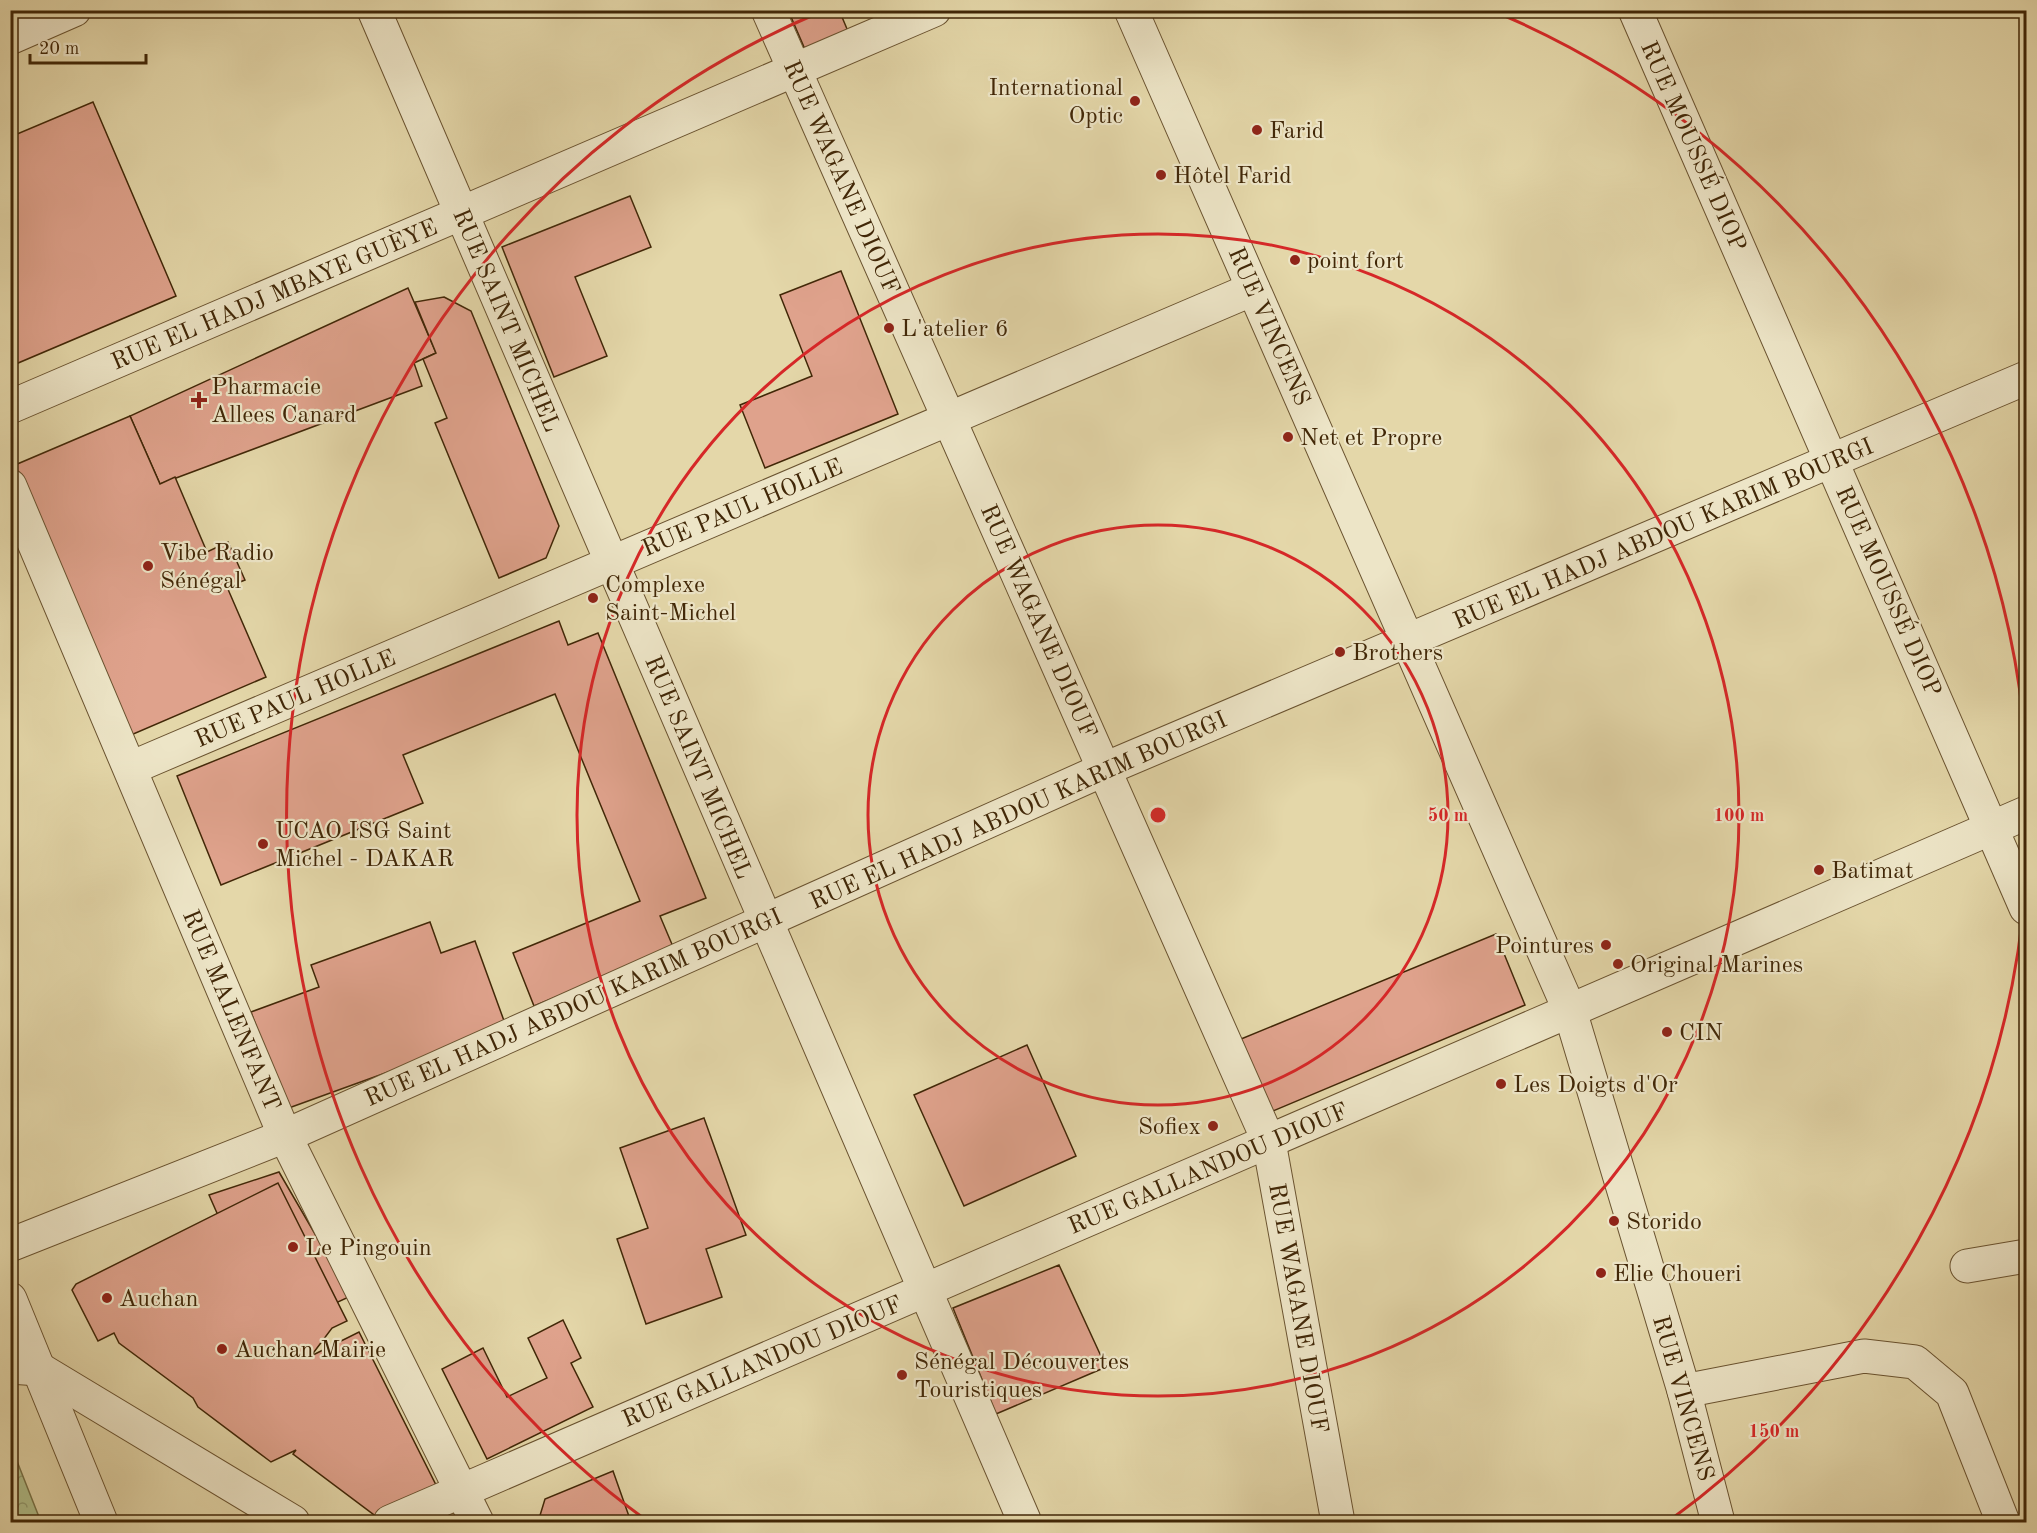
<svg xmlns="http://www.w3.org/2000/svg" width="2037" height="1533" viewBox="0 0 2037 1533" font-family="'Old Standard TT',serif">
	<defs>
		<pattern id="park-crowns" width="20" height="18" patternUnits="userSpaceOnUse" patternTransform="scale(1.5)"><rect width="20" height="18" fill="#b1bf8a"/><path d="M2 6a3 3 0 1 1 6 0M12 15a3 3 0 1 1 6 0" fill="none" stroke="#929b6f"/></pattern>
	</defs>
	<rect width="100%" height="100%" fill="#e4d7a9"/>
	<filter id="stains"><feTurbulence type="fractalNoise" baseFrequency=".00333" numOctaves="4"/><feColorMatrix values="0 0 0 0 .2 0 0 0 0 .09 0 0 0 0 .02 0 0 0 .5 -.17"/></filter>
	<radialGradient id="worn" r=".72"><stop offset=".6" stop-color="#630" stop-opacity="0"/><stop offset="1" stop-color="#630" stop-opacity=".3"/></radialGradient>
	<!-- park -->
	<polygon fill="url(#park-crowns)" stroke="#797348" stroke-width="1.5" points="10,1446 11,1446 41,1522 11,1522"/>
	<!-- building -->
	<g fill="#dfa28c" stroke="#412707" stroke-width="1.5">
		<polygon points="788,10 839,10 850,36 807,54"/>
		<polygon points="93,102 176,296 11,366 10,137"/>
		<polygon points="630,196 651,247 575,277 607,356 554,377 502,247"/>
		<polygon points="841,271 898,414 765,468 740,405 812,376 780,295"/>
		<polygon points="408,288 436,353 414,363 422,386 160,484 130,416"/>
		<polygon points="444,297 471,311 559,526 546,558 499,578 435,423 447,418 423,359 436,353 415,302"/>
		<polygon points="130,416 160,484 175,477 207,552 228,542 245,580 227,587 266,677 131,735 15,465"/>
		<polygon points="559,621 568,645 598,633 706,898 660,916 674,949 534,1006 513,953 640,901 555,694 403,755 423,803 221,885 177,776"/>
		<polygon points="430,922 441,953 475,941 507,1029 286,1109 251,1012 319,987 311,965"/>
		<polygon points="1496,934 1525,1005 1261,1116 1229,1044"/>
		<polygon points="1027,1045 1076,1156 964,1206 914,1095"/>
		<polygon points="704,1118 746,1235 706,1249 722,1297 646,1324 617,1239 648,1228 620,1148"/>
		<polygon points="279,1172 351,1296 299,1320 259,1239 236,1256 209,1195"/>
		<polygon points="278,1183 347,1321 332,1328 311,1356 359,1332 437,1487 377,1517 293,1454 296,1450 271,1462 198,1407 193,1398 119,1343 114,1333 98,1341 72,1290 76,1284"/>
		<polygon points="1059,1265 1106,1367 996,1414 953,1308"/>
		<polygon points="563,1320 581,1358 571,1363 593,1407 487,1459 442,1369 483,1348 507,1397 547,1378 528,1338"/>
		<polygon points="613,1471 631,1522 538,1522 545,1499"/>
	</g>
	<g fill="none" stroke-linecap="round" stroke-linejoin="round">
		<!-- minor casing -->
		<g stroke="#6a5330" stroke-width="35">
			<g id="minor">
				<polyline points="374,10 1024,1520"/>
				<polyline points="768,10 1269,1142 1338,1522"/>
				<polyline points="1131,10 1570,1011 1684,1391 1718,1522"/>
				<polyline points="1635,10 2026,908"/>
				<polyline points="10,38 74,10"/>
				<polyline points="10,407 934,10"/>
				<polyline points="10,486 285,1136 477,1522"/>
				<polyline points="131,768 1253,289"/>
				<polyline points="10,1245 285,1136 1105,769 2026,378"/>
				<polyline points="1967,1266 2026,1256"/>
				<polyline points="10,1299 101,1522"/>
				<polyline points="10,1367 39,1369 293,1522"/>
				<polyline points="1684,1391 1864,1356 1915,1362 1952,1393 2003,1522"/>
				<polyline points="390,1522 2026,813"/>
			</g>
		</g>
		<!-- minor -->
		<use href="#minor" stroke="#ede5c7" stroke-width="33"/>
	</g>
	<!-- distance rings -->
	<g fill="none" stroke="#d62828" stroke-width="3">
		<circle cx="1158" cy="815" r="290"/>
		<circle cx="1158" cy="815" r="581"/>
		<path d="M2026 883A871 871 0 0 1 1670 1520M646 1520A871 871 0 0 1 818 13M1498 13A871 871 0 0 1 2026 747"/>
	</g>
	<!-- markers -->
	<g fill="#8f2418" stroke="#ede5c7" stroke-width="2">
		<circle cx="1135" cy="101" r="6"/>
		<circle cx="1257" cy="130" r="6"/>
		<circle cx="1161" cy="175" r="6"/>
		<circle cx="1295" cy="260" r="6"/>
		<circle cx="889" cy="328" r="6"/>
		<path d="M196 391h6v6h6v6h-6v6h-6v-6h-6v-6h6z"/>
		<circle cx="1288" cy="437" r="6"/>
		<circle cx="148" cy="566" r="6"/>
		<circle cx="593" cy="598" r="6"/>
		<circle cx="1340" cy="652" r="6"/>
		<circle cx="263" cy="844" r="6"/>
		<circle cx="1819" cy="870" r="6"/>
		<circle cx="1606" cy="945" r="6"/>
		<circle cx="1618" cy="964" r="6"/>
		<circle cx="1667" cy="1032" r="6"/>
		<circle cx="1501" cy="1084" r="6"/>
		<circle cx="1213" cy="1126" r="6"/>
		<circle cx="1614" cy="1221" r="6"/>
		<circle cx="293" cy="1247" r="6"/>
		<circle cx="1601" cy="1273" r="6"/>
		<circle cx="107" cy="1298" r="6"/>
		<circle cx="222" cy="1349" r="6"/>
		<circle cx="902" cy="1375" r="6"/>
	</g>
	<g text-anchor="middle" stroke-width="4.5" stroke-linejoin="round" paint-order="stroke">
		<!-- poi labels -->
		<g font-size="24" fill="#412707" stroke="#ede5c7" text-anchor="start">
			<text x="1123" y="95" text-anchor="end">International<tspan x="1123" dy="28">Optic</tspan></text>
			<text x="1269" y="138">Farid</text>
			<text x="1173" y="183">Hôtel Farid</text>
			<text x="1307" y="268">point fort</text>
			<text x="901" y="336">L'atelier 6</text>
			<text x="211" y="394">Pharmacie<tspan x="211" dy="28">Allees Canard</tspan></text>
			<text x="1300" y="445">Net et Propre</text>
			<text x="160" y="560">Vibe Radio<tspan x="160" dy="28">Sénégal</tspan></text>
			<text x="605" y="592">Complexe<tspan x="605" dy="28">Saint-Michel</tspan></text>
			<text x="1352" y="660">Brothers</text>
			<text x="275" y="838">UCAO ISG Saint<tspan x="275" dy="28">Michel - DAKAR</tspan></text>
			<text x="1831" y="878">Batimat</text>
			<text x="1594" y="953" text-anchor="end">Pointures</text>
			<text x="1630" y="972">Original Marines</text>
			<text x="1679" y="1040">CIN</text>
			<text x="1513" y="1092">Les Doigts d'Or</text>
			<text x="1201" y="1134" text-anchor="end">Sofiex</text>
			<text x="1626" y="1229">Storido</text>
			<text x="305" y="1255">Le Pingouin</text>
			<text x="1613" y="1281">Elie Choueri</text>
			<text x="119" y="1306">Auchan</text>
			<text x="234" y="1357">Auchan Mairie</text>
			<text x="914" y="1369">Sénégal Découvertes<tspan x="914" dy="28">Touristiques</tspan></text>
		</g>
		<!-- street labels -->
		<g font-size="24" fill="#412707" stroke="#ede5c7">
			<text transform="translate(1694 146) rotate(66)" y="8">RUE MOUSSÉ DIOP</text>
			<text transform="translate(842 177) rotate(66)" y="8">RUE WAGANE DIOUF</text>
			<text transform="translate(274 294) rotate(-23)" y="8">RUE EL HADJ MBAYE GUÈYE</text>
			<text transform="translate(507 320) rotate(67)" y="8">RUE SAINT MICHEL</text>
			<text transform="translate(1270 326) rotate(66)" y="8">RUE VINCENS</text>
			<text transform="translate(742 507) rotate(-23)" y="8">RUE PAUL HOLLE</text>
			<text transform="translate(1663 533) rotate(-23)" y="8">RUE EL HADJ ABDOU KARIM BOURGI</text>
			<text transform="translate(1889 591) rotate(66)" y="8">RUE MOUSSÉ DIOP</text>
			<text transform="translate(1039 621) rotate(66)" y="8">RUE WAGANE DIOUF</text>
			<text transform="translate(295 698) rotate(-23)" y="8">RUE PAUL HOLLE</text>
			<text transform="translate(699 767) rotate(67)" y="8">RUE SAINT MICHEL</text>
			<text transform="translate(1018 810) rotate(-24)" y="8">RUE EL HADJ ABDOU KARIM BOURGI</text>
			<text transform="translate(573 1007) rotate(-24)" y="8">RUE EL HADJ ABDOU KARIM BOURGI</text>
			<text transform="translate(232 1010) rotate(67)" y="8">RUE MALENFANT</text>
			<text transform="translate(1208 1168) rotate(-23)" y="8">RUE GALLANDOU DIOUF</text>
			<text transform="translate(1299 1308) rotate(80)" y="8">RUE WAGANE DIOUF</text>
			<text transform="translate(762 1361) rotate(-23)" y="8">RUE GALLANDOU DIOUF</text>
			<text transform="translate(1684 1398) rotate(74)" y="8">RUE VINCENS</text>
		</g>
	</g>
	<circle cx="1158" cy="815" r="9" fill="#d62828" stroke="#ede5c7" stroke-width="3"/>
	<g font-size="18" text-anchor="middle" font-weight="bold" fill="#d62828" stroke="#ede5c7" stroke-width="4.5" stroke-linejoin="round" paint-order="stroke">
		<text x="1448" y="821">50 m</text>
		<text x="1739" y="821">100 m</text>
		<text x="1774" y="1437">150 m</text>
	</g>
	<!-- margin -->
	<rect width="2037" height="1533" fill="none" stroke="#e4d7a9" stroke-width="36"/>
	<rect x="12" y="12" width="2013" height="1509" fill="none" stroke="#412707" stroke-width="3"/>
	<rect x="18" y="18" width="2001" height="1497" fill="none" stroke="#412707" stroke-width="1.5"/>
	<!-- scale -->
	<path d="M30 54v9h116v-9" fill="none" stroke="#412707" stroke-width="3"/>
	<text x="39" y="54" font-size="18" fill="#412707" stroke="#ede5c7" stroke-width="4.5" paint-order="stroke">20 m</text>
	<rect width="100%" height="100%" filter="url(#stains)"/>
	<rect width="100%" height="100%" fill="url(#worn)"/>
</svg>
